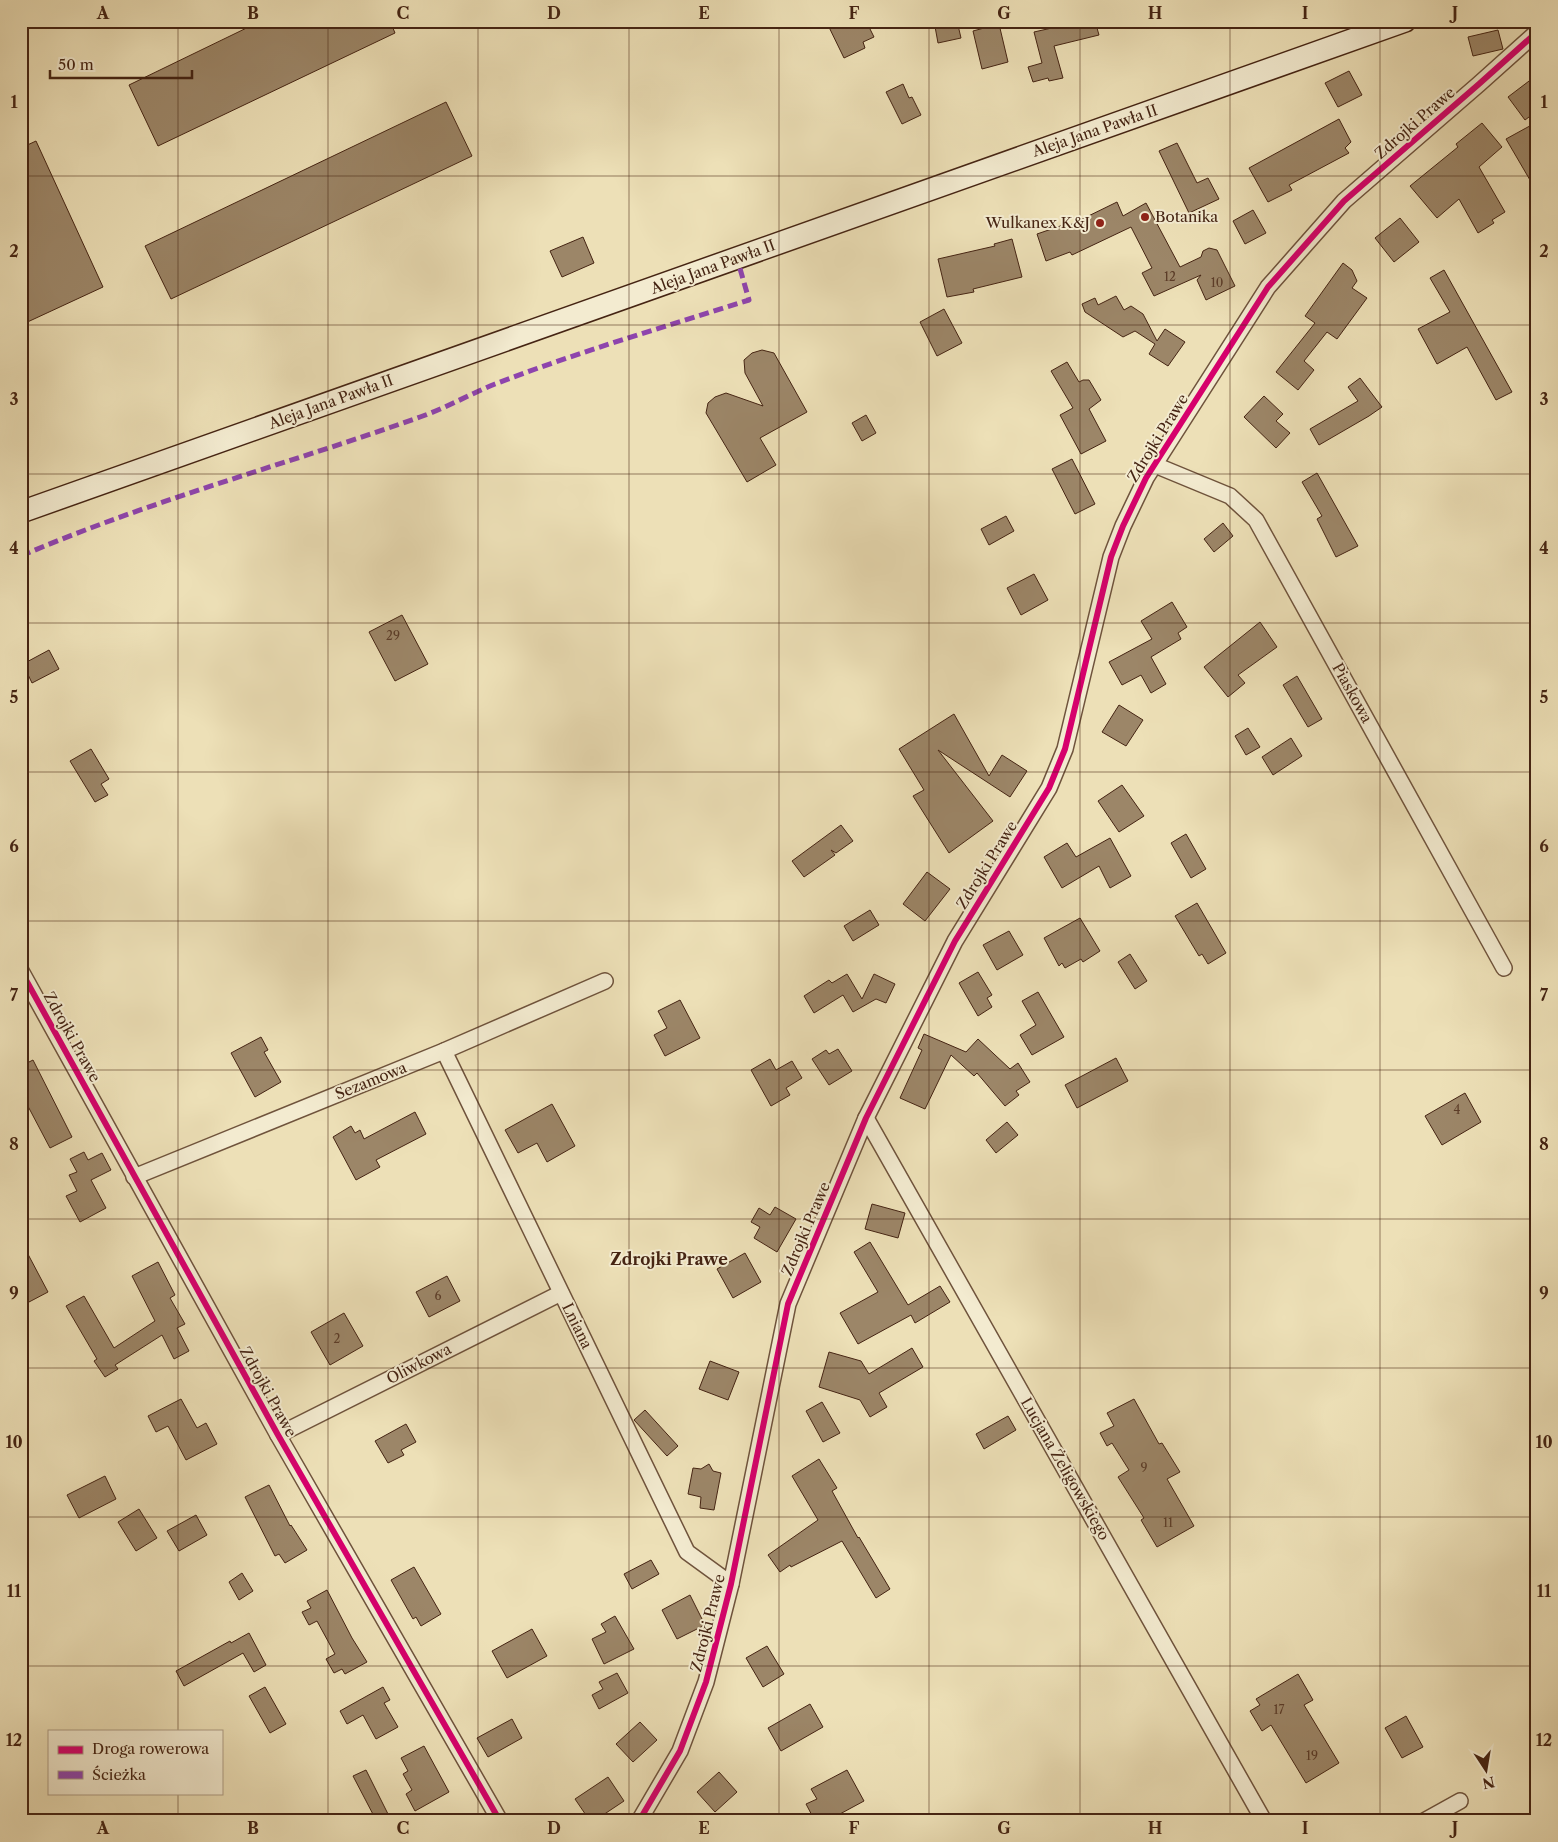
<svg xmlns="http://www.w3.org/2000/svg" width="1558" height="1842" viewBox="0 0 1558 1842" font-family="'Libre Caslon Text',serif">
	<rect width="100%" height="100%" fill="#ede0b7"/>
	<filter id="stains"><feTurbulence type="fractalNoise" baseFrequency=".004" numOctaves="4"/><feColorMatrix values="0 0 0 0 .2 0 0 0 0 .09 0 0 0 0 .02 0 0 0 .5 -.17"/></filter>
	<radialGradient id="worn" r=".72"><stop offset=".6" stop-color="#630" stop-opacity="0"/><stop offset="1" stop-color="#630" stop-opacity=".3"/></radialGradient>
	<!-- building -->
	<g fill="#9c8668" stroke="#452413">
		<polygon points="261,21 390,21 395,33 158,146 129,85"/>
		<polygon points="826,21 866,21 874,37 863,42 865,48 844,58"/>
		<polygon points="934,21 957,21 961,38 938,43"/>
		<polygon points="1064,21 1095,21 1099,35 1054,46 1063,78 1049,81 1048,78 1033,82 1028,67 1042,63 1034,32 1065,25"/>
		<polygon points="999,24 1008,62 982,69 973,31"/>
		<polygon points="1498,30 1503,49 1473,56 1468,37"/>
		<polygon points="1349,71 1362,95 1338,107 1325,83"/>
		<polygon points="1537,75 1537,111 1525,120 1508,97"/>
		<polygon points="903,84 909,98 912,97 921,115 902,124 886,92"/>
		<polygon points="446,102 472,156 171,299 145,246"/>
		<polygon points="1339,119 1351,142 1345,148 1349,153 1289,185 1292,190 1268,202 1249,168"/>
		<polygon points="1537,122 1537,192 1506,139"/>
		<polygon points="1482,123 1502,147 1479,167 1505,212 1492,220 1494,223 1478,233 1459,199 1437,218 1410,186 1458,147 1456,144"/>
		<polygon points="36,141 103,287 21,325 21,148"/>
		<polygon points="1177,143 1197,183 1208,178 1219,199 1189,213 1159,151"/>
		<polygon points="1117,202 1123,216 1146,203 1180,267 1201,257 1203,251 1209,248 1217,250 1235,286 1206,300 1197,280 1201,275 1154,296 1142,273 1152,268 1131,227 1072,255 1070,252 1046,261 1037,234 1069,223 1070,225"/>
		<polygon points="1253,210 1266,233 1245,244 1233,221"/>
		<polygon points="1400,218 1419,242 1394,262 1375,238"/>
		<polygon points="583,237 594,263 562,277 550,251"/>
		<polygon points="1012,239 1022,277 973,289 974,292 947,297 938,259 995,246 994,244"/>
		<polygon points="1343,263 1352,270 1357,281 1352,288 1367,298 1337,339 1327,332 1304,361 1314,370 1298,390 1276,372 1315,323 1305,316"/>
		<polygon points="1444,270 1512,392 1496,400 1467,347 1437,364 1418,329 1450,312 1430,278"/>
		<polygon points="1116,296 1124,310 1131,306 1143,314 1157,341 1165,329 1185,342 1168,366 1149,354 1155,344 1135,331 1123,337 1085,312 1082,304 1095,298 1098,305"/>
		<polygon points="944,309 962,343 937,356 920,322"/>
		<polygon points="762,350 774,353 807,412 760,438 776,465 747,482 706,413 708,403 715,397 726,393 763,406 745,373 744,360 752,353"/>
		<polygon points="1067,362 1079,382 1083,380 1089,380 1101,400 1089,409 1106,441 1081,454 1060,415 1073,408 1051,371"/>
		<polygon points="1360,378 1382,407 1369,416 1319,445 1310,429 1358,401 1348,387"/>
		<polygon points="1264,396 1283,414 1276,421 1290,433 1276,448 1244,417"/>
		<polygon points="866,415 876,433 862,441 852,423"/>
		<polygon points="1072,459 1095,504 1075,514 1052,469"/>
		<polygon points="1317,473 1358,546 1336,557 1317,519 1322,516 1302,482"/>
		<polygon points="1006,516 1014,531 989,545 981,529"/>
		<polygon points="1223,523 1233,536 1214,552 1204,539"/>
		<polygon points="1034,574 1048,600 1021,615 1007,588"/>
		<polygon points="1172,602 1187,627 1178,633 1181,639 1151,657 1166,684 1151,693 1141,675 1122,685 1109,662 1152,639 1141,621"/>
		<polygon points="402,615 428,664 395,681 369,632"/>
		<polygon points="1260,622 1277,647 1238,675 1245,683 1228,697 1204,667"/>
		<polygon points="49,650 59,669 32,683 23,664"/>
		<polygon points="1297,676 1322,719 1308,727 1283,685"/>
		<polygon points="1119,705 1143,720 1126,746 1102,732"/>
		<polygon points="954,714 989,776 1002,755 1027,771 1010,797 938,750 993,821 949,853 913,796 924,790 899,749"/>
		<polygon points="1248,728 1260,747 1246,755 1235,736"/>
		<polygon points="1291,738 1302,756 1273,775 1262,757"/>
		<polygon points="91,749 109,779 101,784 108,795 95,802 70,761"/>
		<polygon points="1122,785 1144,816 1119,832 1098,801"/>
		<polygon points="841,825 853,841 836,853 831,850 835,855 804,877 792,861"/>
		<polygon points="1186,834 1206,869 1191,878 1171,843"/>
		<polygon points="1110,838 1131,876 1110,888 1099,866 1062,888 1044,857 1067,843 1076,857"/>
		<polygon points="927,872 950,889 925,921 903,904"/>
		<polygon points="1197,903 1226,953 1208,964 1202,954 1199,956 1175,916"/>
		<polygon points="870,910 879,925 853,941 844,926"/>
		<polygon points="1080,918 1100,951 1083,962 1081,959 1065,968 1062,963 1059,966 1044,938"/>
		<polygon points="1009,931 1023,955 997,970 983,945"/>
		<polygon points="1130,954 1147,981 1135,989 1118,962"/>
		<polygon points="978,972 992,995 987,998 992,1007 978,1016 959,983"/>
		<polygon points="847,974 862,999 874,974 895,984 886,1003 876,999 853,1012 843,995 814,1013 804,996 829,980 832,983"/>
		<polygon points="1038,992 1064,1037 1032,1055 1020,1035 1036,1025 1022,1001"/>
		<polygon points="680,1000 700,1038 665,1056 654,1035 667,1028 658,1011"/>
		<polygon points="924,1034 966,1052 978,1039 1010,1069 1018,1063 1030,1082 1016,1091 1019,1095 1005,1106 977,1073 974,1076 951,1055 925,1109 900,1098 922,1050 918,1048"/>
		<polygon points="261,1037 268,1050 264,1052 281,1082 255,1097 231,1053"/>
		<polygon points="838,1049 852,1071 829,1085 812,1059 826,1050 829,1054"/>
		<polygon points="1116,1058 1128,1081 1077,1108 1065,1085"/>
		<polygon points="770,1059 776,1070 792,1061 802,1078 786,1088 790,1095 771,1106 751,1070"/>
		<polygon points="33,1060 72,1137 50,1148 21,1093 21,1066"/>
		<polygon points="1465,1093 1481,1122 1442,1145 1425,1116"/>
		<polygon points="552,1104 575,1146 547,1162 537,1143 518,1153 505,1130"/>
		<polygon points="415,1112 426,1134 376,1160 380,1167 356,1180 333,1137 351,1126 355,1133 360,1130 364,1139"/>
		<polygon points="1007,1122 1018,1135 996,1153 986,1140"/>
		<polygon points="84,1152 88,1160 102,1153 111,1170 91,1180 106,1208 80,1222 66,1196 77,1191 69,1175 77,1172 70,1159"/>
		<polygon points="872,1204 905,1213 898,1238 865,1229"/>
		<polygon points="775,1207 796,1219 777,1252 754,1238 760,1227 751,1222 759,1208 770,1215"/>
		<polygon points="21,1241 48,1292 29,1302 21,1288"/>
		<polygon points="870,1242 908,1305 940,1286 950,1302 915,1323 911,1315 858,1344 840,1313 878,1292 854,1252"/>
		<polygon points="745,1253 761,1282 733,1298 717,1269"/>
		<polygon points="158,1262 175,1295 170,1298 185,1324 177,1328 189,1351 174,1359 162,1335 115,1365 118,1369 105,1377 94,1361 97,1359 66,1306 84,1296 114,1348 155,1321 132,1276"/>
		<polygon points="447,1276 460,1301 429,1317 416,1292"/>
		<polygon points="344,1313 363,1346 330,1365 311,1332"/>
		<polygon points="912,1348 923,1367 879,1393 887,1407 870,1417 860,1400 819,1387 829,1352 861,1361 869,1374"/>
		<polygon points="710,1361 739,1372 728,1400 699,1389"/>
		<polygon points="181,1399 197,1428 206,1423 217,1444 186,1460 168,1426 156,1432 148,1416"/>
		<polygon points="1134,1399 1159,1444 1162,1443 1180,1472 1167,1479 1194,1526 1157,1547 1141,1520 1144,1518 1118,1477 1129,1470 1112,1443 1107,1446 1100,1433 1114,1426 1107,1413"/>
		<polygon points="822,1402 840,1433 823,1442 806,1411"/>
		<polygon points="645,1410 678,1446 667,1456 634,1420"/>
		<polygon points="1008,1416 1016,1430 984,1449 976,1434"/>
		<polygon points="406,1424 416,1442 401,1450 404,1455 388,1463 375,1441"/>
		<polygon points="819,1459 837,1488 832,1491 858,1538 859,1537 890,1589 876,1598 842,1541 791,1567 790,1565 780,1572 768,1555 818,1520 792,1476"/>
		<polygon points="709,1464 713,1471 721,1473 714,1510 700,1508 701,1497 688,1494 693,1468 701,1469"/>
		<polygon points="105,1476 116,1499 79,1518 67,1495"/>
		<polygon points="269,1485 290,1526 291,1525 307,1550 285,1563 279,1554 275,1556 245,1497"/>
		<polygon points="139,1509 157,1538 136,1551 118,1522"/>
		<polygon points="196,1515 207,1535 179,1551 167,1531"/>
		<polygon points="651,1560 659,1574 632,1589 624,1574"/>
		<polygon points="414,1567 441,1614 421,1626 416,1617 413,1619 391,1580"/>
		<polygon points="242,1573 253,1591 239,1600 229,1582"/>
		<polygon points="327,1590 352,1638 367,1662 345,1674 342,1669 334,1673 326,1659 335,1654 317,1621 309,1625 302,1612 311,1608 307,1601"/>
		<polygon points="690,1595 705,1625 677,1639 662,1610"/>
		<polygon points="615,1616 634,1649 604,1664 592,1639 606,1632 601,1624"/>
		<polygon points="532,1629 547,1656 507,1678 492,1651"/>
		<polygon points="249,1633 266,1665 254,1672 243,1653 184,1686 176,1671 230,1641 231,1643"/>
		<polygon points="767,1646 784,1674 763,1687 746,1658"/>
		<polygon points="617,1673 628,1693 599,1709 592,1695 603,1689 599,1682"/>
		<polygon points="1298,1674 1313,1700 1304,1705 1339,1763 1306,1783 1271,1725 1262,1731 1250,1711 1260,1705 1256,1699"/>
		<polygon points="265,1687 286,1724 270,1733 249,1696"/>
		<polygon points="383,1687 390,1700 384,1703 398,1727 376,1739 363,1715 347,1724 340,1711"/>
		<polygon points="810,1704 823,1727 781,1751 768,1728"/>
		<polygon points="1406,1716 1423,1747 1402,1758 1385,1728"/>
		<polygon points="512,1719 522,1738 488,1757 477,1738"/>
		<polygon points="640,1722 657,1740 633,1762 616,1744"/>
		<polygon points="424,1746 449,1792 415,1811 406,1794 412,1790 403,1774 408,1771 401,1758"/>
		<polygon points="366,1770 388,1814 376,1820 353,1776"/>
		<polygon points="847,1770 864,1801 827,1821 815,1821 806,1804 817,1799 811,1789"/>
		<polygon points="719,1772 737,1792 715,1812 697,1792"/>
		<polygon points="608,1777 624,1801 594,1821 590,1821 575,1799"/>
	</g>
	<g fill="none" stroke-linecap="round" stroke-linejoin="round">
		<!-- street casing -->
		<g stroke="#6f533c" stroke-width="18">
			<g id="street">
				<polyline points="1155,465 1230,496 1256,520 1504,968"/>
				<polyline points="21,971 278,1435 500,1821"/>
				<polyline points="444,1051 687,1552 731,1584"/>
				<polyline points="866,1118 1264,1821"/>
				<polyline points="134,1177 444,1051 605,981"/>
				<polyline points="278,1435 561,1293"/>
				<polyline points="639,1821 680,1751 706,1682 731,1584 788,1304 866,1118 955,941 1049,788 1065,749 1111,557 1123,526 1146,478 1268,287 1344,201 1479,84 1537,32"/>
				<polyline points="1424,1821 1460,1801"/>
			</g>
		</g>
		<!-- secondary casing -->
		<g stroke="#452413" stroke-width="24">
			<polyline id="secondary" points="21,512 1405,21"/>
		</g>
		<!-- street -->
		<use href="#street" stroke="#f3ebd0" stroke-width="15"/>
		<!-- secondary -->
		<use href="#secondary" stroke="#f3ebd0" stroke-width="21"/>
		<!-- quiet -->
		<path stroke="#8e44ad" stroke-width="5" stroke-dasharray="10 5" stroke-linecap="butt" d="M 21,556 C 151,500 288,464 420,417 C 446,408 470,394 495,384 C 578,352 664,327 749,300 L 737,258"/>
		<!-- cycleway casing -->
		<g stroke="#f3ebd0" stroke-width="9">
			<g id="cycleway">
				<polyline points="21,971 278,1435 500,1821"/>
				<polyline points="639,1821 680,1751 706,1682 731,1584 788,1304 866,1118 955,941 1049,788 1065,749 1111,557 1123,526 1146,478 1268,287 1344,201 1479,84 1537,32"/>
			</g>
		</g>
		<!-- cycleway -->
		<use href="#cycleway" stroke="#d6006c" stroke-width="6"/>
	</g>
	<!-- grid -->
	<path fill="none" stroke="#452413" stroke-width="1" stroke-opacity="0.55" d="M 178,21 L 178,1731M 328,21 L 328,1821M 478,21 L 478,1821M 629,21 L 629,1821M 779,21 L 779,1821M 929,21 L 929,1821M 1080,21 L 1080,1821M 1230,21 L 1230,1821M 1380,21 L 1380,1821M 21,176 L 1537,176M 21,325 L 1537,325M 21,474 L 1537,474M 21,623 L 1537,623M 21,772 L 1537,772M 21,921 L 1537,921M 21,1070 L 1537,1070M 21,1219 L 1537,1219M 21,1368 L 1537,1368M 21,1517 L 1537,1517M 21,1666 L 1537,1666M 178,1793 L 178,1821"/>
	<!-- markers -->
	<g fill="#8f2418" stroke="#f3ebd0" stroke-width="2">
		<circle cx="1145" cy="217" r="5"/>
		<circle cx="1100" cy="223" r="5"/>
	</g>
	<g text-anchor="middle" stroke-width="4" stroke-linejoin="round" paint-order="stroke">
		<!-- number labels -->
		<g font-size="12" fill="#5b3c28">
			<text x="1170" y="281">12</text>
			<text x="1217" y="287">10</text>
			<text x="393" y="640">29</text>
			<text x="1457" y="1114">4</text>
			<text x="438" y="1300">6</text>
			<text x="337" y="1343">2</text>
			<text x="1144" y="1472">9</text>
			<text x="1168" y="1527">11</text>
			<text x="1279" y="1714">17</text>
			<text x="1312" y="1760">19</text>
		</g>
		<!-- street labels -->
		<g font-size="15" fill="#452413" stroke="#f3ebd0">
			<text transform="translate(1415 123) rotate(-41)" y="5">Zdrojki Prawe</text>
			<text transform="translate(1095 131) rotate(-19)" y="5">Aleja Jana Pawła II</text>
			<text transform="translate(713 267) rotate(-20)" y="5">Aleja Jana Pawła II</text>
			<text transform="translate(331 402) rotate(-20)" y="5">Aleja Jana Pawła II</text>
			<text transform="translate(1158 438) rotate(-58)" y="5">Zdrojki Prawe</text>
			<text transform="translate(1352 693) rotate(61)" y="5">Piaskowa</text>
			<text transform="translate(987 865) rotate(-58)" y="5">Zdrojki Prawe</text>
			<text transform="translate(72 1037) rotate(61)" y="5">Zdrojki Prawe</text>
			<text transform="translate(371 1081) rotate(-22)" y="5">Sezamowa</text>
			<text transform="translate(806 1229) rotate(-67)" y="5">Zdrojki Prawe</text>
			<text transform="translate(577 1326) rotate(64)" y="5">Lniana</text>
			<text transform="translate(419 1364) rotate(-27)" y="5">Oliwkowa</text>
			<text transform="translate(268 1392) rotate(61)" y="5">Zdrojki Prawe</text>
			<text transform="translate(1065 1469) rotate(60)" y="5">Lucjana Żeligowskiego</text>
			<text transform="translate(708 1623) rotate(-76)" y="5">Zdrojki Prawe</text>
		</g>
		<!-- poi labels -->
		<g font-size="15" fill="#452413" stroke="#f3ebd0" text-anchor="start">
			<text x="1155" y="222">Botanika</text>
			<text x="1090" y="228" text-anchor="end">Wulkanex K&amp;J</text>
		</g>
		<!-- neighbourhood labels -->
		<g font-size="16" font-weight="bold" fill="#452413" stroke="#f3ebd0">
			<text x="669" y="1265">Zdrojki Prawe</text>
		</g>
	</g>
	<!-- margin -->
	<rect width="1558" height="1842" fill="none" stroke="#ede0b7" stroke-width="55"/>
	<!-- legend -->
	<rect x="48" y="1730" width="175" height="65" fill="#f3ebd0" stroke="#ad9b84"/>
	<rect x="58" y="1746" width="25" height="8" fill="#d6006c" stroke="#ad9b84"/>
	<text x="92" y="1754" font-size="15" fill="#452413">Droga rowerowa</text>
	<rect x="58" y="1771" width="25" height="8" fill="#8e44ad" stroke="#ad9b84"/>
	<text x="92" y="1780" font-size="15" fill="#452413">Ścieżka</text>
	<!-- north arrow -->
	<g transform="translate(1486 1770) rotate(168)" stroke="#f3ebd0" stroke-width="4" paint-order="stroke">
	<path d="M0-4L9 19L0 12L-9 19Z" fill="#452413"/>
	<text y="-8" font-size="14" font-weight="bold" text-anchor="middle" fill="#452413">N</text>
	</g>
	<!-- scale -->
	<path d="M50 70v8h142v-8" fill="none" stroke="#452413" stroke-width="2.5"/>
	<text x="58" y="70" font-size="15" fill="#452413" stroke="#f3ebd0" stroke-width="4" paint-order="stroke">50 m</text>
	<rect x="28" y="28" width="1502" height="1786" fill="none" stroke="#452413" stroke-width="2"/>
	<g font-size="16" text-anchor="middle" font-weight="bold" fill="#452413">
		<text x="103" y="19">A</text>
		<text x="253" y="19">B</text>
		<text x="403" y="19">C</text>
		<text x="554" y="19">D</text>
		<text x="704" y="19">E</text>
		<text x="854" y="19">F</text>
		<text x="1004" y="19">G</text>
		<text x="1155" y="19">H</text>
		<text x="1305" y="19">I</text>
		<text x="1455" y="19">J</text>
		<text x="14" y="108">1</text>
		<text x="1544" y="108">1</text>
		<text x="14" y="257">2</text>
		<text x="1544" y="257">2</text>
		<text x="14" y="405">3</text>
		<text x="1544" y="405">3</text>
		<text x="14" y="554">4</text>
		<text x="1544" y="554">4</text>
		<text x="14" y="703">5</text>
		<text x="1544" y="703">5</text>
		<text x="14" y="852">6</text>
		<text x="1544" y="852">6</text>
		<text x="14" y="1001">7</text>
		<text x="1544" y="1001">7</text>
		<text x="14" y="1150">8</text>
		<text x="1544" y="1150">8</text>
		<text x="14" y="1299">9</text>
		<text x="1544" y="1299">9</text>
		<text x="14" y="1448">10</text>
		<text x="1544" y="1448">10</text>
		<text x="14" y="1597">11</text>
		<text x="1544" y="1597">11</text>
		<text x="14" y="1746">12</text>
		<text x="1544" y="1746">12</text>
		<text x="103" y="1834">A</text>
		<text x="253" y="1834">B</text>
		<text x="403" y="1834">C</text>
		<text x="554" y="1834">D</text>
		<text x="704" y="1834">E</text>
		<text x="854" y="1834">F</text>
		<text x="1004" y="1834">G</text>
		<text x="1155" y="1834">H</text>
		<text x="1305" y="1834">I</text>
		<text x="1455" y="1834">J</text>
	</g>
	<rect width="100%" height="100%" filter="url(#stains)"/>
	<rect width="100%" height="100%" fill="url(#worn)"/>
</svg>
